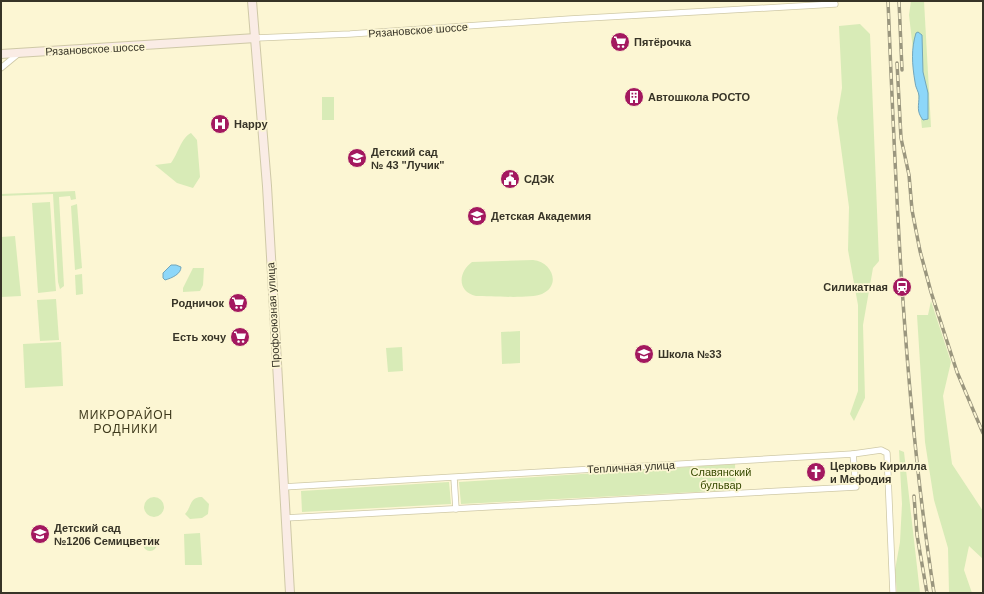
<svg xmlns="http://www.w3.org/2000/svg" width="984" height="594" viewBox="0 0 984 594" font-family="Arial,sans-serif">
	<rect width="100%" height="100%" fill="#fcf6d3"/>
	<!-- green -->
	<g fill="#d8ebb7">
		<polygon points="911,1 924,1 931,127 922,128 909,15"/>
		<polygon points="860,24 870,34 879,261 873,268 863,325 865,398 854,421 850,414 858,391 858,305 848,250 849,207 837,118 842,88 839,26"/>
		<rect x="322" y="97" width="12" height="23"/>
		<path d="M 191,133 L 197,140 L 200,177 L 193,188 L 177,183 L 155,165 L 171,163 C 178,154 181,138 191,133 Z"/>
		<polygon points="75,191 76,199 71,200 70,196 59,197 64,286 60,289 58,282 53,194 1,196 1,194"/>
		<polygon points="50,202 56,291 38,293 32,203"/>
		<polygon points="77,204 82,268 75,270 71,206"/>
		<polygon points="15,236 21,296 1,297 1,237"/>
		<path d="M 533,260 C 553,262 561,286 542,294 C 529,299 491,296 476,296 C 457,292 458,272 472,262 Z"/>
		<polygon points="193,268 204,268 203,285 200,291 183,292 183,288"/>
		<polygon points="82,274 83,294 76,295 75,275"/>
		<polygon points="56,299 59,340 40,341 37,300"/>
		<polygon points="931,301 951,362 943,396 952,464 983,511 983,559 969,546 964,570 972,593 949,593 948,548 934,500 925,442 917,315 928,315"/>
		<polygon points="520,331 520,363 502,364 501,332"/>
		<polygon points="61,342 63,386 25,388 23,344"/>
		<polygon points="402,347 403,371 388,372 386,348"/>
		<polygon points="899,450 904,452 920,593 897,593 895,570 900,542 902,504"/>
		<polygon points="735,464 736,490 461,504 459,482"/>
		<polygon points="449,482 451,504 302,512 301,491"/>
		<path d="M 202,497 L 209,504 L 208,514 L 202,518 L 190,519 L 185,514 C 192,507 189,497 202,497 Z"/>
		<circle cx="154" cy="507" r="10"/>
		<polygon points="200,533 202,565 185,565 184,534"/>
		<circle cx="150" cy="544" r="7"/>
	</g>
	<!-- water -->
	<g fill="#8dd7f9" stroke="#73a6ba">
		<path d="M 918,32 L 922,35 L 923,72 L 928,93 L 928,119 L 923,120 C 916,111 919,106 919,96 C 919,92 915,87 915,82 C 912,64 911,49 916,33 Z"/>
		<path d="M 171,265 L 176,265 L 181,267 C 181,274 172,278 165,280 L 163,278 L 163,273 Z"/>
	</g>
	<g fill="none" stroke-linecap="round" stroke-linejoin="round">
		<!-- street casing -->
		<g stroke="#cfc9a7" stroke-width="7">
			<g id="street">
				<polyline points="256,38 350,34 570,19 835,4"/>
				<polyline points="1,68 18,54"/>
				<polyline points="853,454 881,450 887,453 893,593"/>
				<polyline points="454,478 456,509"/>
				<polyline points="283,487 853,454 856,487 285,518"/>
			</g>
		</g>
		<!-- secondary casing -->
		<g stroke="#cfc9a7" stroke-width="10">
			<g id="secondary">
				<polyline points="252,1 267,186 290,593"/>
				<polyline points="1,54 256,38"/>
			</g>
		</g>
		<!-- street -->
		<use href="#street" stroke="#fff" stroke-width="5.5"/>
		<!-- secondary -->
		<use href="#secondary" stroke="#faece5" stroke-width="8"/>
		<!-- rail casing -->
		<g stroke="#9a967e" stroke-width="3.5">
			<g id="rail">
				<path d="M 888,1 C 896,198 904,398 934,593"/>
				<polyline points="899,1 902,70"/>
				<polyline points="897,63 901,138 909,175 912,210 920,251 931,292 957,372 983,433"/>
				<polyline points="914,496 917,535 927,593"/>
			</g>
		</g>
		<!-- rail -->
		<use href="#rail" stroke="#fcf6d3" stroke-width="2" stroke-dasharray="6" stroke-linecap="butt"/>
	</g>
	<!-- icons -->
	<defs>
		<g id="supermarket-disc" transform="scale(1)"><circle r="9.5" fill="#a3185f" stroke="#fcf6d3"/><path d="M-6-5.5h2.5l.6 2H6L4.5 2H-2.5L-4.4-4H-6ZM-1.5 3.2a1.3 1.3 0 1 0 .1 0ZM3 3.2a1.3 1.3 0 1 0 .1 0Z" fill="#fff"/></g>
		<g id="building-disc" transform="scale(1)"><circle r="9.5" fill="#a3185f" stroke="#fcf6d3"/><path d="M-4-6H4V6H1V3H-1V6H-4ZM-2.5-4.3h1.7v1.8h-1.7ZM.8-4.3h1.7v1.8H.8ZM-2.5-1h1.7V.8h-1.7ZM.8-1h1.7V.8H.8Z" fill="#fff"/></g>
		<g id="hospital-disc" transform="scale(1)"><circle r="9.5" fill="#a3185f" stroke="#fcf6d3"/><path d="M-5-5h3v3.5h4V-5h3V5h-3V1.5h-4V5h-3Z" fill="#fff"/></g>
		<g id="school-disc" transform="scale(1)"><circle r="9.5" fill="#a3185f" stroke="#fcf6d3"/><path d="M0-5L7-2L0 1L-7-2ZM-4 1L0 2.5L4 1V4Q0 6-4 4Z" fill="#fff"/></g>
		<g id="civic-disc" transform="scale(1)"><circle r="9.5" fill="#a3185f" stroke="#fcf6d3"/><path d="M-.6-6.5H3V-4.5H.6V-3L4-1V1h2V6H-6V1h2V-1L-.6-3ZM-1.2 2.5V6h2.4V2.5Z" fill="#fff"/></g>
		<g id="station-disc" transform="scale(1)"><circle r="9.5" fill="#a3185f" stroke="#fcf6d3"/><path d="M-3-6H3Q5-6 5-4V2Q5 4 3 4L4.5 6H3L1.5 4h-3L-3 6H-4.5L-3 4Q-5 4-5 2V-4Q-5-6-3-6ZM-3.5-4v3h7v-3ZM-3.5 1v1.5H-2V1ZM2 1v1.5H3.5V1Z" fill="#fff"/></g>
		<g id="church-disc" transform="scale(1)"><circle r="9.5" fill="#a3185f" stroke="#fcf6d3"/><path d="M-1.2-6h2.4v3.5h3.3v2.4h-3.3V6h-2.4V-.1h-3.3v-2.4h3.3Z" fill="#fff"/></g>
	</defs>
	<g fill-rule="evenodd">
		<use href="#supermarket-disc" x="620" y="42"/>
		<use href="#building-disc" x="634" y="97"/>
		<use href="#hospital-disc" x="220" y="124"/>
		<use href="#school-disc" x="357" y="158"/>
		<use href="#civic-disc" x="510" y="179"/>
		<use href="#school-disc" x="477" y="216"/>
		<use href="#station-disc" x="902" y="287"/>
		<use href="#supermarket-disc" x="238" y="303"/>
		<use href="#supermarket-disc" x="240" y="337"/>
		<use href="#school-disc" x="644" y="354"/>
		<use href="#church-disc" x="816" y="472"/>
		<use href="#school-disc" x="40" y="534"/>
	</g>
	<g text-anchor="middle" stroke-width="3.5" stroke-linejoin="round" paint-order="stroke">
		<!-- street labels -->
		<g font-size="11" fill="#373427" stroke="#fcf6d3">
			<text transform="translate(418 30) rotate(-4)" y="4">Рязановское шоссе</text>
			<text transform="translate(95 49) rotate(-3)" y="4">Рязановское шоссе</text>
			<text transform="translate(273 315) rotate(-93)" y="4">Профсоюзная улица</text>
			<text transform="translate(631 467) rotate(-3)" y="4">Тепличная улица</text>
		</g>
		<!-- poi labels -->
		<g font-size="11" font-weight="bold" fill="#373427" stroke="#fcf6d3" text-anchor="start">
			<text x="634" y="46">Пятёрочка</text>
			<text x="648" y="101">Автошкола РОСТО</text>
			<text x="234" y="128">Happy</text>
			<text x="371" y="156">Детский сад<tspan x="371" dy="13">№ 43 "Лучик"</tspan></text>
			<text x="524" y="183">СДЭК</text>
			<text x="491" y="220">Детская Академия</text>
			<text x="888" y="291" text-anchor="end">Силикатная</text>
			<text x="224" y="307" text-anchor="end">Родничок</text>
			<text x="226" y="341" text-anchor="end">Есть хочу</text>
			<text x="658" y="358">Школа №33</text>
			<text x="830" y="470">Церковь Кирилла<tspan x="830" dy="13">и Мефодия</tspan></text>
			<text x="54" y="532">Детский сад<tspan x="54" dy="13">№1206 Семицветик</tspan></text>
		</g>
		<!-- park labels -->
		<g font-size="11" fill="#374900" stroke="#fcf6d3">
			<text x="721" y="476">Славянский<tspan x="721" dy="13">бульвар</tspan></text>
		</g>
		<!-- neighbourhood labels -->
		<g font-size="12" letter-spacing="1" fill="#3e391c" stroke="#fcf6d3">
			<text x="126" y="419">МИКРОРАЙОН<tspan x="126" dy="14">РОДНИКИ</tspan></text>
		</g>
	</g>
	<!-- border -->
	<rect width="984" height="594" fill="none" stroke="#373427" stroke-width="4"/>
</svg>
